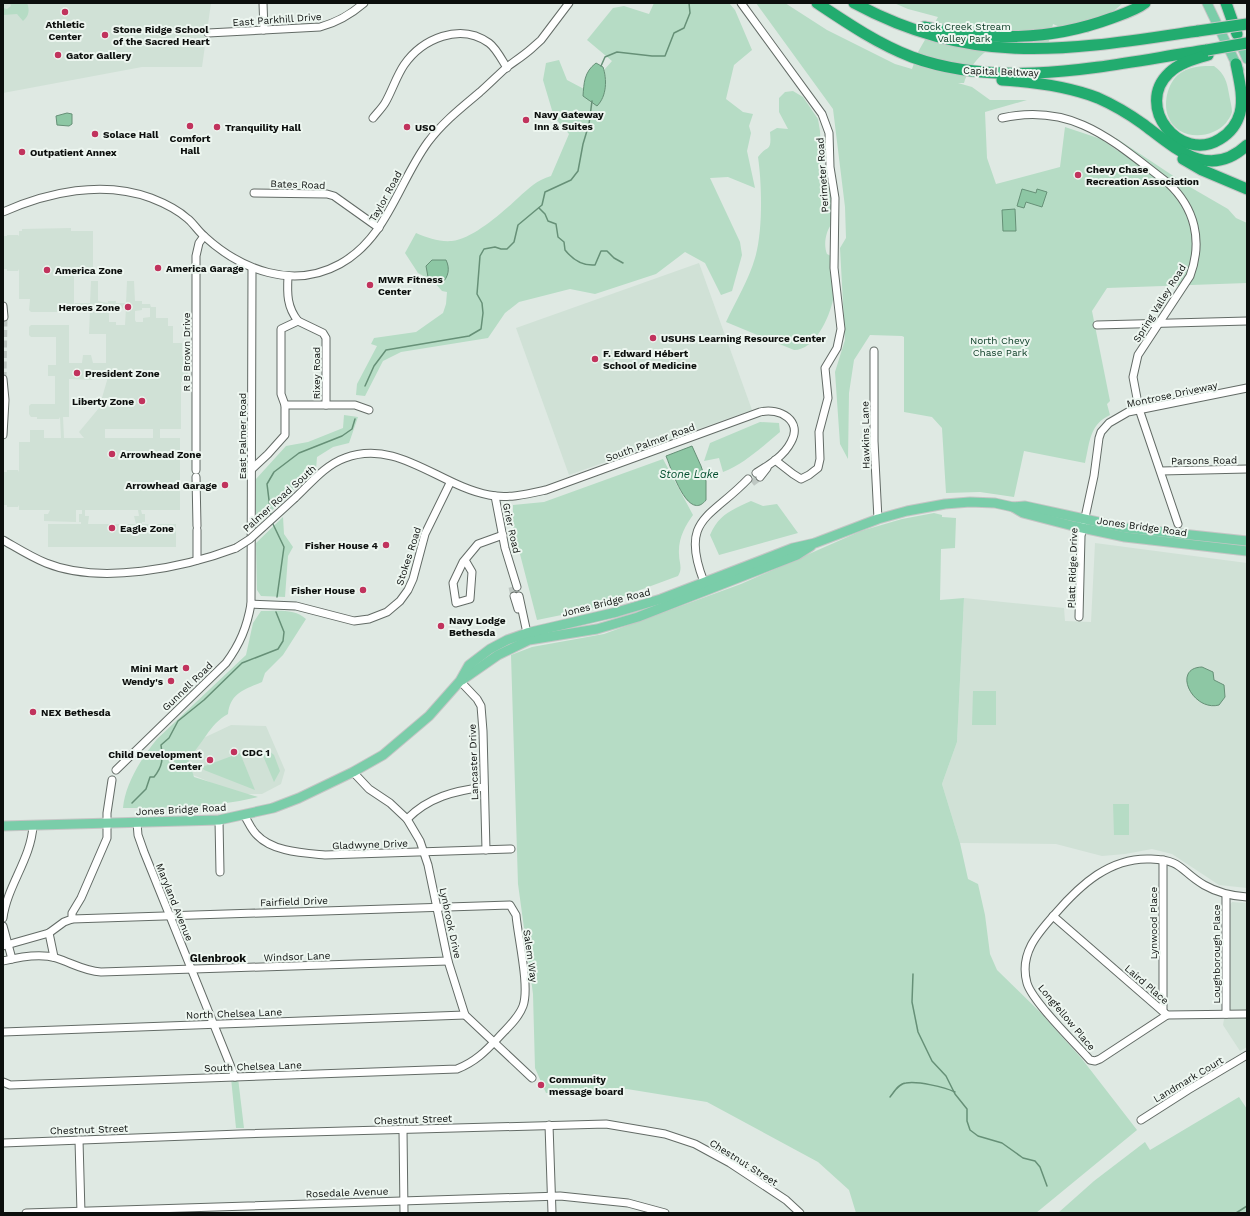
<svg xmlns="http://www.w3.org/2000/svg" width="1250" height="1216" viewBox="0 0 1250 1216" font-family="'Work Sans',sans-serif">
	<rect width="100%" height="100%" fill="#dfe9e3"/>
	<!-- built -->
	<g fill="#d0e1d6" fill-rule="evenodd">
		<polygon points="3,3 211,3 202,67 142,67 3,93"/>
		<path d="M 71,228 L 71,231 L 93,231 L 93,269 L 74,269 L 74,305 L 75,303 L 90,303 L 91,281 L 98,281 L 98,301 L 108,303 L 108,301 L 116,301 L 116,303 L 126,303 L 127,281 L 134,281 L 135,301 L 142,301 L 142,304 L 150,304 L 151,307 L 156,307 L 156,318 L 168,318 L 168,326 L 173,326 L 173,343 L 182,343 L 182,356 L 184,357 L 185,360 L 188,361 L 188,381 L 181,382 L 181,429 L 160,429 L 160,438 L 180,438 L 180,510 L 141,510 L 142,514 L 145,514 L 145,522 L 142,522 L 142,524 L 176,524 L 176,547 L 48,547 L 48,524 L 81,524 L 81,522 L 79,522 L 79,514 L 82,514 L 82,510 L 76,510 L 76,522 L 44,521 L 44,514 L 48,514 L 50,510 L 19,510 L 19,505 L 18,507 L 7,507 L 7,505 L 4,505 L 4,472 L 7,472 L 7,470 L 18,470 L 19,472 L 19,442 L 30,442 L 30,430 L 44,430 L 44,438 L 61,438 L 60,417 L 59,419 L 37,419 L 37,417 L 31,417 L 29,414 L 29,406 L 31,404 L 55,404 L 55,376 L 48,376 L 48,365 L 56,365 L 56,337 L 31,337 L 29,335 L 29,327 L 31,325 L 69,325 L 69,363 L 82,363 L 83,355 L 91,355 L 93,363 L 106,363 L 106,334 L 89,334 L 90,309 L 82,309 L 81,311 L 74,312 L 31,312 L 29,310 L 30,299 L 19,299 L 19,269 L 18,271 L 7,271 L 7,269 L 4,269 L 4,236 L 7,236 L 7,235 L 18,235 L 19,236 L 19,231 L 22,231 L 22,229 ZM 126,308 L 125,325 L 116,325 L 116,322 L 109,322 L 109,309 ZM 142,308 L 150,308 L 150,317 L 143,318 L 143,322 L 136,322 L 135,320 L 135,311 L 142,310 ZM 108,377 L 99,408 L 79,432 L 84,438 L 64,438 L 63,417 L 69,417 L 69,379 L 92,380 L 93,378 ZM 153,429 L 153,438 L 105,438 L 105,429 ZM 85,510 L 138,510 L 139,516 L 134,516 L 136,524 L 88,524 L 89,516 L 85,516 Z"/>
		<polygon points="699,263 752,410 569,475 516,328"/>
		<polygon points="1095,543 1247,563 1247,888 1219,885 1172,854 1152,849 1125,854 1102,856 1056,844 960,843 942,784 957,742 964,598 1064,608 1065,621 1091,622"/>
		<polygon points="231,725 266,726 285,770 281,784 262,794 238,794 193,775 189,761 195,742"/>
		<polygon points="1232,902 1247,903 1247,1047 1240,1051 1223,1025 1224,1019 1230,1018 1229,906"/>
	</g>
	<!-- green -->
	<g fill="#b6dcc5">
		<path d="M 10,3 L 27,3 C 30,10 29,16 23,21 L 17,14 L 3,15 L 3,8 L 7,9 L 11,6 Z"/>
		<path d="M 654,3 L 729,3 L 735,10 L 752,50 L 734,65 L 726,99 L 743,112 L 753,114 L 749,126 L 751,133 L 747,151 L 755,188 L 728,177 L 710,178 L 740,242 L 742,255 L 732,291 L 721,295 L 705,263 L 685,252 L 656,274 L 595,294 L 570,289 L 519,302 L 505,313 L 488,338 L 401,352 L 383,361 L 365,396 L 356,395 L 357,384 L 377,346 L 371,344 L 374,338 L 416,332 L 443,313 L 446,304 L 447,292 L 442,291 L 434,282 L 418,273 L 405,253 L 416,233 C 428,238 439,242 452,241 C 473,239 503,212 518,198 C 529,188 537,180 551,176 L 569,134 L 554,117 L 543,80 L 546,63 L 559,60 L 567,80 L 584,89 L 590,102 L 594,104 L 606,80 L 604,70 L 612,61 L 587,40 L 613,8 L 624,6 L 649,14 Z"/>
		<path d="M 756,3 L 785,3 L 827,30 L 895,64 L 912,69 L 918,52 L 938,17 L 908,9 L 894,3 L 1123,3 L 1088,33 L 1071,32 L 1053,24 L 1046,53 C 1038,50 1029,44 1020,42 C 995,37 971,60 964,83 L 958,83 L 972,87 L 990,100 L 1027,100 L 985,112 L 987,158 L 996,184 L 1060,167 L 1065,127 L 1101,139 L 1118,151 L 1116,138 L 1190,187 L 1228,209 L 1236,218 L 1247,223 L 1247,283 L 1107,288 L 1092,311 L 1110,401 L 1107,404 L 1110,415 C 1089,425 1090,442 1085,463 L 1024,451 L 1014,497 L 980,492 L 946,493 L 942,428 L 932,417 L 904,412 L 904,337 L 902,336 L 870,335 L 854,360 L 849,393 L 848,459 L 840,444 L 835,372 L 845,340 L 840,248 L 846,238 L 845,207 L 833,109 Z"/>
		<path d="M 1214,66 C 1225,74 1227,82 1229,94 C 1230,100 1232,107 1232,112 C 1231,116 1228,120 1226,123 C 1211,140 1177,141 1168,116 C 1163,102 1168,80 1182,72 C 1192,66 1203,66 1214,66 Z"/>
		<path d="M 793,91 L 803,97 L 818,119 L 820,131 L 822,170 C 833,184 833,204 833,222 C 826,230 823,244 827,254 L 831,256 C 832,269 836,286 833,300 C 829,318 815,350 794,350 L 726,322 C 736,301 749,279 755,258 C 763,232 762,184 758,157 C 767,144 772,154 770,132 L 777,128 L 788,129 L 779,112 L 779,98 L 785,92 Z"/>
		<polygon points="344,415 358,417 349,443 333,447 317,457 316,469 256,525 256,479 286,446 308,442 343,428"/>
		<path d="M 760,422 L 779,423 L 780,432 C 762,447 744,464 723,472 L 719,458 L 704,461 L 710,443 Z"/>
		<path d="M 663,459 L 693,515 C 685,526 678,539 679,554 C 679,563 683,568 678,576 L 586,610 L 537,620 L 513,527 L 513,505 L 544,502 Z"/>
		<path d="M 751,501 L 763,506 L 777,504 L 798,533 L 719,555 L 710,535 C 719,514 732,510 751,501 Z"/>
		<polygon points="934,513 942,515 942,517 956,518 955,548 941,549 940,600 964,598 957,742 942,784 960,843 968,879 978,884 985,915 990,954 997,970 1040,1012 1082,1059 1137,1130 1036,1213 856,1213 849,1190 818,1162 707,1102 627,1089 546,1093 535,1068 533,994 518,884 511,655 532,647 604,634 741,584 861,531 902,519"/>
		<polygon points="283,517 284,534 293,547 288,556 285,597 261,596 257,590 256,543"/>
		<path d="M 261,611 C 275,611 295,608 306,619 L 283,655 L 265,673 L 262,682 C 245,689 230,693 228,714 C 209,724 203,745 188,758 L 194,777 L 258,797 C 213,808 169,808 123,808 C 125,784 142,757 157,739 L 246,655 L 253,623 Z"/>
		<polygon points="973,691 996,691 996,725 972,725"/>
		<polygon points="267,749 274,755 280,771 274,782 261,751"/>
		<polygon points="240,753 255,790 204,770 202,767"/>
		<polygon points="1113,804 1129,804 1129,835 1114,835"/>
		<polygon points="231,1078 238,1078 244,1128 236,1128"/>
		<polygon points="1239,1097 1247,1109 1247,1213 1058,1213 1094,1181 1145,1142 1150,1150"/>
	</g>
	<!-- water -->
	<g fill="#8dc7a4" stroke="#669077">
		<path d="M 596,63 L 603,67 C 607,79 607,96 597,106 L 583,96 C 584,83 584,72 596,63 Z"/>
		<polygon points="67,113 72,114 72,124 69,126 57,125 56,116"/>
		<polygon points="1022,189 1036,193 1037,189 1047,192 1042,207 1026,202 1024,208 1017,206"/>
		<polygon points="1015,209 1016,231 1003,231 1002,210"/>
		<path d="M 432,260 L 446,260 C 450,268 449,277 441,284 L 434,282 L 428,277 L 426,266 Z"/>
		<path d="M 692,446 L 701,466 L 706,481 L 706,500 C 688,523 671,468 666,456 Z"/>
		<path d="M 1202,667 L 1213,672 L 1214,680 L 1224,685 L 1225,697 L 1219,705 C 1193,712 1171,668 1202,667 Z"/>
	</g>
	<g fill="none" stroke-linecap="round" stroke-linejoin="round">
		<!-- stream -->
		<g stroke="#669077" stroke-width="1.5">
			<polyline points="601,66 605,57 617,52 652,56 665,56 674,33 684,28 690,13 689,3"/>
			<path d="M 539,208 L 545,214 L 548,221 L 556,224 L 558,237 L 564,242 L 565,250 C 573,260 583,266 595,265 L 601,251 L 607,251 L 614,258 L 623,263"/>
			<polyline points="365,386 374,366 386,350 469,336 481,329 483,313 482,303 477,294 480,256 484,249 495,247 501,249 507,249 514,242 518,225 542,205 545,192 571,180 578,171 583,144 589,124 592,101"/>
			<polyline points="271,516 267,484 274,472 299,453 342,436 352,429 355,419"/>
			<polyline points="272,522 284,547 277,597"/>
			<path d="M 132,803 L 146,789 L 150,777 L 154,777 C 163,766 163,758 161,745 L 169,738 L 178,721 L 204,700 L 242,663 L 278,649 L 283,641 L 284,632 L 276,612"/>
			<polyline points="913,974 912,1002 918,1032 932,1061 946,1076 955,1094 967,1109 967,1121 970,1130 978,1136 1002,1143 1023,1158 1035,1161 1040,1167 1047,1186"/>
			<path d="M 890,1097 C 894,1092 899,1083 906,1083 C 918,1081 944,1087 955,1092"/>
			<polyline points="1236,1213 1247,1206"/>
		</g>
		<!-- minor-tunnel -->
		<g stroke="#bfc8c3" stroke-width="7" stroke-dasharray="7 3.5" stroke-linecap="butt">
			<polyline points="3,379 4,317"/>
			<polyline points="752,483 760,477"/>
			<polyline points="512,587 514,596"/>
		</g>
		<!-- minor casing -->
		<g stroke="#636b66" stroke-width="9">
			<g id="minor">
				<polyline points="263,3 264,30"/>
				<polyline points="741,3 822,114 829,133 830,167 835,198 834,268 841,329 837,348 825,368 828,398 819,432 820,459 818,468 809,475 801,479 793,474 775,460"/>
				<path d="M 208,33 L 320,27 C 338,22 350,15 364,3"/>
				<path d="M 373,118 C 377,113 382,108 385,103 C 392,91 396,77 404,65 C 422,39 460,22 489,43 C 496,48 502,60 507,68"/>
				<path d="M 1002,118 C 1075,102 1115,143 1168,183 C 1195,208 1203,241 1190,276 L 1138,355 L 1133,377 L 1139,409 L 1178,524"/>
				<polyline points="254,193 327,194 334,196 379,228"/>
				<path d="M 3,212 C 48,192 103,180 151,198 C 164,203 178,210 188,219 C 194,224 198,231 204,236 C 241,270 293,290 340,264 C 387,238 398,183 428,142 C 443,122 461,108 480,92 C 489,84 498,75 507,67 C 515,61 523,56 531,49 L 541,40 L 569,3"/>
				<path d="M 288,276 C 287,294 287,307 298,321"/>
				<polyline points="3,306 4,317"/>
				<polyline points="1097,325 1247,321"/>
				<polyline points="874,351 874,441 878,519"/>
				<polyline points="285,405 355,405 369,410"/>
				<polyline points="3,435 5,400 3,379"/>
				<polyline points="252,469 268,454 285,435 285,405 281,394 281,329 298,321 323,333 326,338 326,405"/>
				<polyline points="196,470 196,256 199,243 204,236"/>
				<polyline points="1161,471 1247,469"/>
				<polyline points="196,477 197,526"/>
				<polyline points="760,477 767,468"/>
				<polyline points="495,496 505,548 517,587"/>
				<path d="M 295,498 C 310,484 325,465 345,458 C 397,438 440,486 489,495 C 508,499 528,494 546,490 L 760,412 C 780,407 803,421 791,442 C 784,456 769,465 756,473"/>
				<polyline points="197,530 197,560"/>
				<path d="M 3,540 C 17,548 31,557 46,563 C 100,585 183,568 236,548"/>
				<polyline points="465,560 472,572 470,599 456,603 453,583 463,562 478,544 503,535"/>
				<path d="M 704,582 C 679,518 711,518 748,479"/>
				<polyline points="514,596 518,609"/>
				<polyline points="519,596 527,633"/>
				<polyline points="251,604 296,606 354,621 369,619 387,612 400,601 408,590 413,579 425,534 450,483"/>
				<polyline points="1079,617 1081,536 1094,476 1099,438 1101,432 1109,423 1128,412 1247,388"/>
				<polyline points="460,681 477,699 481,706 483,731 486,850"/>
				<path d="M 116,770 L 226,663 C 240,644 247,627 251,604 L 252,268"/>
				<polyline points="353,772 369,789 390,803 407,819 420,841 428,865 448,961 465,1015 532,1078"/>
				<path d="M 244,815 C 248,821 251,829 256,834 C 272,852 303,853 325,855 L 511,849"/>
				<path d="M 407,819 C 429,797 454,791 484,787"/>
				<polyline points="219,820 220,872"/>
				<polyline points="137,823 138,835 144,852 235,1077"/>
				<polyline points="1163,860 1163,1010"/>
				<polyline points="1226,895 1226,1014"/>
				<polyline points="1053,916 1167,1015 1247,1014"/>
				<path d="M 3,918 C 7,886 31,859 33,826"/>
				<polyline points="3,926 12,959"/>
				<polyline points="49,933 54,957"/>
				<polyline points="3,946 49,933 64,922 72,919 72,913 81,898 107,838 107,813 112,780"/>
				<path d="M 3,961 C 19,957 40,953 56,958 C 72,963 84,971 101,972 L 448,961"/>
				<path d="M 1167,1015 L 1100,1059 L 1095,1061 L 1090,1060 C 1076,1044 1032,1001 1027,983 C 1019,954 1037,934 1055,914 C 1080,885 1110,857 1151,859 C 1183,860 1180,871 1204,885 C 1218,893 1231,896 1247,897"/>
				<polyline points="3,1032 465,1015"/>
				<path d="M 3,1082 L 10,1085 L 457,1069 C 475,1062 486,1051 498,1038 C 507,1028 518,1019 523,1006 C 530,987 518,938 516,915 L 510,905 L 72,919"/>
				<polyline points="1141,1120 1188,1090 1247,1055"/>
				<polyline points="549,1125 552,1213"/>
				<polyline points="403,1130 404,1213"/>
				<polyline points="79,1140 81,1213"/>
				<polyline points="3,1143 240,1134 606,1124 665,1134 695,1144 730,1163 786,1200 800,1213"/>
				<polyline points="26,1213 560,1196 628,1203 665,1213"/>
			</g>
		</g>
		<!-- major casing -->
		<g stroke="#c5c5c5" stroke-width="11">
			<g id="major">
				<polyline points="1207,3 1239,70"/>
				<polyline points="1238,38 1247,59"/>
				<polyline points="1013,507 1025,506 1126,528 1247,541"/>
				<polyline points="462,680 498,655 529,640 597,629 638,617 797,555 811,546"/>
				<polyline points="3,826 219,820 273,808 299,798 353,772 383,755 429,716 460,681 469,665 490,649 507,640 527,633 617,612 661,599 793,548 815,543 878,519 907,511 945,504 970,502 995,503 1013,507 1023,513 1073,526 1125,537 1247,551"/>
			</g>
		</g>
		<!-- highway casing -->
		<g stroke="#c5c5c5" stroke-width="13">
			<g id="highway">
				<path d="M 817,3 C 847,23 878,44 912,57 C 1006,91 1111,64 1207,50"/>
				<path d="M 854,3 C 975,68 1069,50 1198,31"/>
				<polyline points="1226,3 1237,34"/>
				<path d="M 924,27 C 991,40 1047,42 1112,18 C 1123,14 1136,10 1145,3"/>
				<path d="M 1208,55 C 1194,59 1179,63 1169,73 C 1134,106 1180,164 1220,139 C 1230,133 1237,124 1240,113 C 1244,98 1239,79 1236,64"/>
				<path d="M 1002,80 C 1034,82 1067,86 1098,98 C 1114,105 1129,114 1143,124 C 1175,148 1209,181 1247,145"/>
				<polyline points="1183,159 1202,170 1247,189"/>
			</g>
		</g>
		<!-- minor -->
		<use href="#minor" stroke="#fff" stroke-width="7"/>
		<!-- major -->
		<use href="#major" stroke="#7acda9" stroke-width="9"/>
		<!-- highway -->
		<use href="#highway" stroke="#22ac6f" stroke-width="11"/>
		<!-- minor-bridge casing -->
		<g stroke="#636b66" stroke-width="9" stroke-linecap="butt">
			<polyline id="minor-bridge" points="236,548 250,539 295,498"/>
		</g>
		<!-- highway-bridge casing -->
		<g stroke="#c5c5c5" stroke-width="13" stroke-linecap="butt">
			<g id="highway-bridge">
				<polyline points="1198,31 1247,24"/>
				<polyline points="1207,50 1247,43"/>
			</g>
		</g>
		<!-- minor-bridge -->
		<use href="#minor-bridge" stroke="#fff" stroke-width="7"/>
		<!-- highway-bridge -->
		<use href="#highway-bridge" stroke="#22ac6f" stroke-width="11"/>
	</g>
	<!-- markers -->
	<g fill="#c1335d" stroke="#edf6f0" stroke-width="1.5">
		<circle cx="65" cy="12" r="4"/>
		<circle cx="105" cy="35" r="4"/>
		<circle cx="58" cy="55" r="4"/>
		<circle cx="526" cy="120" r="4"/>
		<circle cx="190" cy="126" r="4"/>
		<circle cx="217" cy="127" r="4"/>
		<circle cx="407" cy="127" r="4"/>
		<circle cx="95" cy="134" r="4"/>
		<circle cx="22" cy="152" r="4"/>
		<circle cx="1078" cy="175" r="4"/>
		<circle cx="158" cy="268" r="4"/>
		<circle cx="47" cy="270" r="4"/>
		<circle cx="370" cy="285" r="4"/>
		<circle cx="128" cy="307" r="4"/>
		<circle cx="653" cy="338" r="4"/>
		<circle cx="595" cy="359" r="4"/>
		<circle cx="77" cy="373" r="4"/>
		<circle cx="142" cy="401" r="4"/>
		<circle cx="112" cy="454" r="4"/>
		<circle cx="225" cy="485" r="4"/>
		<circle cx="112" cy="528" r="4"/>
		<circle cx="386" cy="545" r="4"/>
		<circle cx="363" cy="590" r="4"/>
		<circle cx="441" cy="626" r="4"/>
		<circle cx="186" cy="668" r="4"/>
		<circle cx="171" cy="681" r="4"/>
		<circle cx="33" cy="712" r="4"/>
		<circle cx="234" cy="752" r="4"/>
		<circle cx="210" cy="760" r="4"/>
		<circle cx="541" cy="1085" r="4"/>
	</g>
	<g text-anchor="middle" stroke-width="4" stroke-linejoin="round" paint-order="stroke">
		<!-- street labels -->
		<g font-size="10" fill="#0c0f0d" stroke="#edf6f0">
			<text transform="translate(277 19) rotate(-4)" y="4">East Parkhill Drive</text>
			<text transform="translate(1001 71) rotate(2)" y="4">Capital Beltway</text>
			<text transform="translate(822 175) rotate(-94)" y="4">Perimeter Road</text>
			<text transform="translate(298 184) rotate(2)" y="4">Bates Road</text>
			<text transform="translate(385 196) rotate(-61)" y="4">Taylor Road</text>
			<text transform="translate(1159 303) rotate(-58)" y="4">Spring Valley Road</text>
			<text transform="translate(186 352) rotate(-90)" y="4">R B Brown Drive</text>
			<text transform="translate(316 373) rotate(-90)" y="4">Rixey Road</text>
			<text transform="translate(1172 394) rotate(-12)" y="4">Montrose Driveway</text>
			<text transform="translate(865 435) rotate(-91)" y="4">Hawkins Lane</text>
			<text transform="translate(242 436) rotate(-90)" y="4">East Palmer Road</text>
			<text transform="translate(650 442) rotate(-20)" y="4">South Palmer Road</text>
			<text transform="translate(1204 460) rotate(-1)" y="4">Parsons Road</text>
			<text transform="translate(279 498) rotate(-42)" y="4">Palmer Road South</text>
			<text transform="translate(1142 526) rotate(8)" y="4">Jones Bridge Road</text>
			<text transform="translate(512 528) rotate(78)" y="4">Grier Road</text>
			<text transform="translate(408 556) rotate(-72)" y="4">Stokes Road</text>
			<text transform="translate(1072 568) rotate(-88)" y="4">Platt Ridge Drive</text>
			<text transform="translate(606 602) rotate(-14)" y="4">Jones Bridge Road</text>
			<text transform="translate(187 686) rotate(-44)" y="4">Gunnell Road</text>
			<text transform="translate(473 762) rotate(-92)" y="4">Lancaster Drive</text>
			<text transform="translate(181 809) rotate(-3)" y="4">Jones Bridge Road</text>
			<text transform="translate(370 844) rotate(-2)" y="4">Gladwyne Drive</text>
			<text transform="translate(294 901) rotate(-2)" y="4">Fairfield Drive</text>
			<text transform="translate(175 902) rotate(68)" y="4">Maryland Avenue</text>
			<text transform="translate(451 923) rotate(78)" y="4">Lynbrook Drive</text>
			<text transform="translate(1153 923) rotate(-90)" y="4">Lynwood Place</text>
			<text transform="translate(1216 954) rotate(-90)" y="4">Loughborough Place</text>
			<text transform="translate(297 956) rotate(-2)" y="4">Windsor Lane</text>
			<text transform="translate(531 956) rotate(82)" y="4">Salem Way</text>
			<text transform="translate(1147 984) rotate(41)" y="4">Laird Place</text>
			<text transform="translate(234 1013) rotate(-2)" y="4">North Chelsea Lane</text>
			<text transform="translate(1067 1017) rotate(50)" y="4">Longfellow Place</text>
			<text transform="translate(253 1066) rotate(-2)" y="4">South Chelsea Lane</text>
			<text transform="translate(1188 1079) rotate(-31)" y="4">Landmark Court</text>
			<text transform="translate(413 1119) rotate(-2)" y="4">Chestnut Street</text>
			<text transform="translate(89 1129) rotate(-2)" y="4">Chestnut Street</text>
			<text transform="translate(744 1162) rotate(32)" y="4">Chestnut Street</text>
			<text transform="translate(347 1192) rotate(-2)" y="4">Rosedale Avenue</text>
		</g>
		<!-- poi labels -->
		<g font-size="10" font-weight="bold" fill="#0c0f0d" stroke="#edf6f0" text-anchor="start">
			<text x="65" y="28" text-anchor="middle">Athletic<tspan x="65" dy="12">Center</tspan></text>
			<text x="113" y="33">Stone Ridge School<tspan x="113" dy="12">of the Sacred Heart</tspan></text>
			<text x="66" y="59">Gator Gallery</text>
			<text x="534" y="118">Navy Gateway<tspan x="534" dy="12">Inn &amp; Suites</tspan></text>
			<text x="225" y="131">Tranquility Hall</text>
			<text x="415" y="131">USO</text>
			<text x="103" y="138">Solace Hall</text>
			<text x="190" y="142" text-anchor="middle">Comfort<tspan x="190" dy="12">Hall</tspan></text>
			<text x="30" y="156">Outpatient Annex</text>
			<text x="1086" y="173">Chevy Chase<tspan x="1086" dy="12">Recreation Association</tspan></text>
			<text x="166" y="272">America Garage</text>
			<text x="55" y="274">America Zone</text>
			<text x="378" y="283">MWR Fitness<tspan x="378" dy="12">Center</tspan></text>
			<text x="120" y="311" text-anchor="end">Heroes Zone</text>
			<text x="661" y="342">USUHS Learning Resource Center</text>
			<text x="603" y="357">F. Edward Hébert<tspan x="603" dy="12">School of Medicine</tspan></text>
			<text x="85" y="377">President Zone</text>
			<text x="134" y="405" text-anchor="end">Liberty Zone</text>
			<text x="120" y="458">Arrowhead Zone</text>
			<text x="217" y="489" text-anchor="end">Arrowhead Garage</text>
			<text x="120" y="532">Eagle Zone</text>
			<text x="378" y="549" text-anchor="end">Fisher House 4</text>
			<text x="355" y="594" text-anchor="end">Fisher House</text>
			<text x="449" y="624">Navy Lodge<tspan x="449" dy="12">Bethesda</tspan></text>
			<text x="178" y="672" text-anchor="end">Mini Mart</text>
			<text x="163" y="685" text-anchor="end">Wendy's</text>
			<text x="41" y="716">NEX Bethesda</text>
			<text x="242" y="756">CDC 1</text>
			<text x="202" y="758" text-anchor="end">Child Development<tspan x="202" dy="12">Center</tspan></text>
			<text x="549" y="1083">Community<tspan x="549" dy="12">message board</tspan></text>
		</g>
		<!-- park labels -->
		<g font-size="10" fill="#083922" stroke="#edf6f0">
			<text x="964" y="30">Rock Creek Stream<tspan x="964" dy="12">Valley Park</tspan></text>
			<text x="1000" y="344">North Chevy<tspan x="1000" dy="12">Chase Park</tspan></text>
		</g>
		<!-- water labels -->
		<g font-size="11" font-style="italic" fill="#034f2f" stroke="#edf6f0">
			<text x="689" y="478">Stone Lake</text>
		</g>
		<!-- neighbourhood labels -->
		<g font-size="11" font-weight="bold" fill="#0c0f0d" stroke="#edf6f0">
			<text x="218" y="962">Glenbrook</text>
		</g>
	</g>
	<!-- border -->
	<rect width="1250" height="1216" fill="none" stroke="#0c0f0d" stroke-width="8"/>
</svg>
